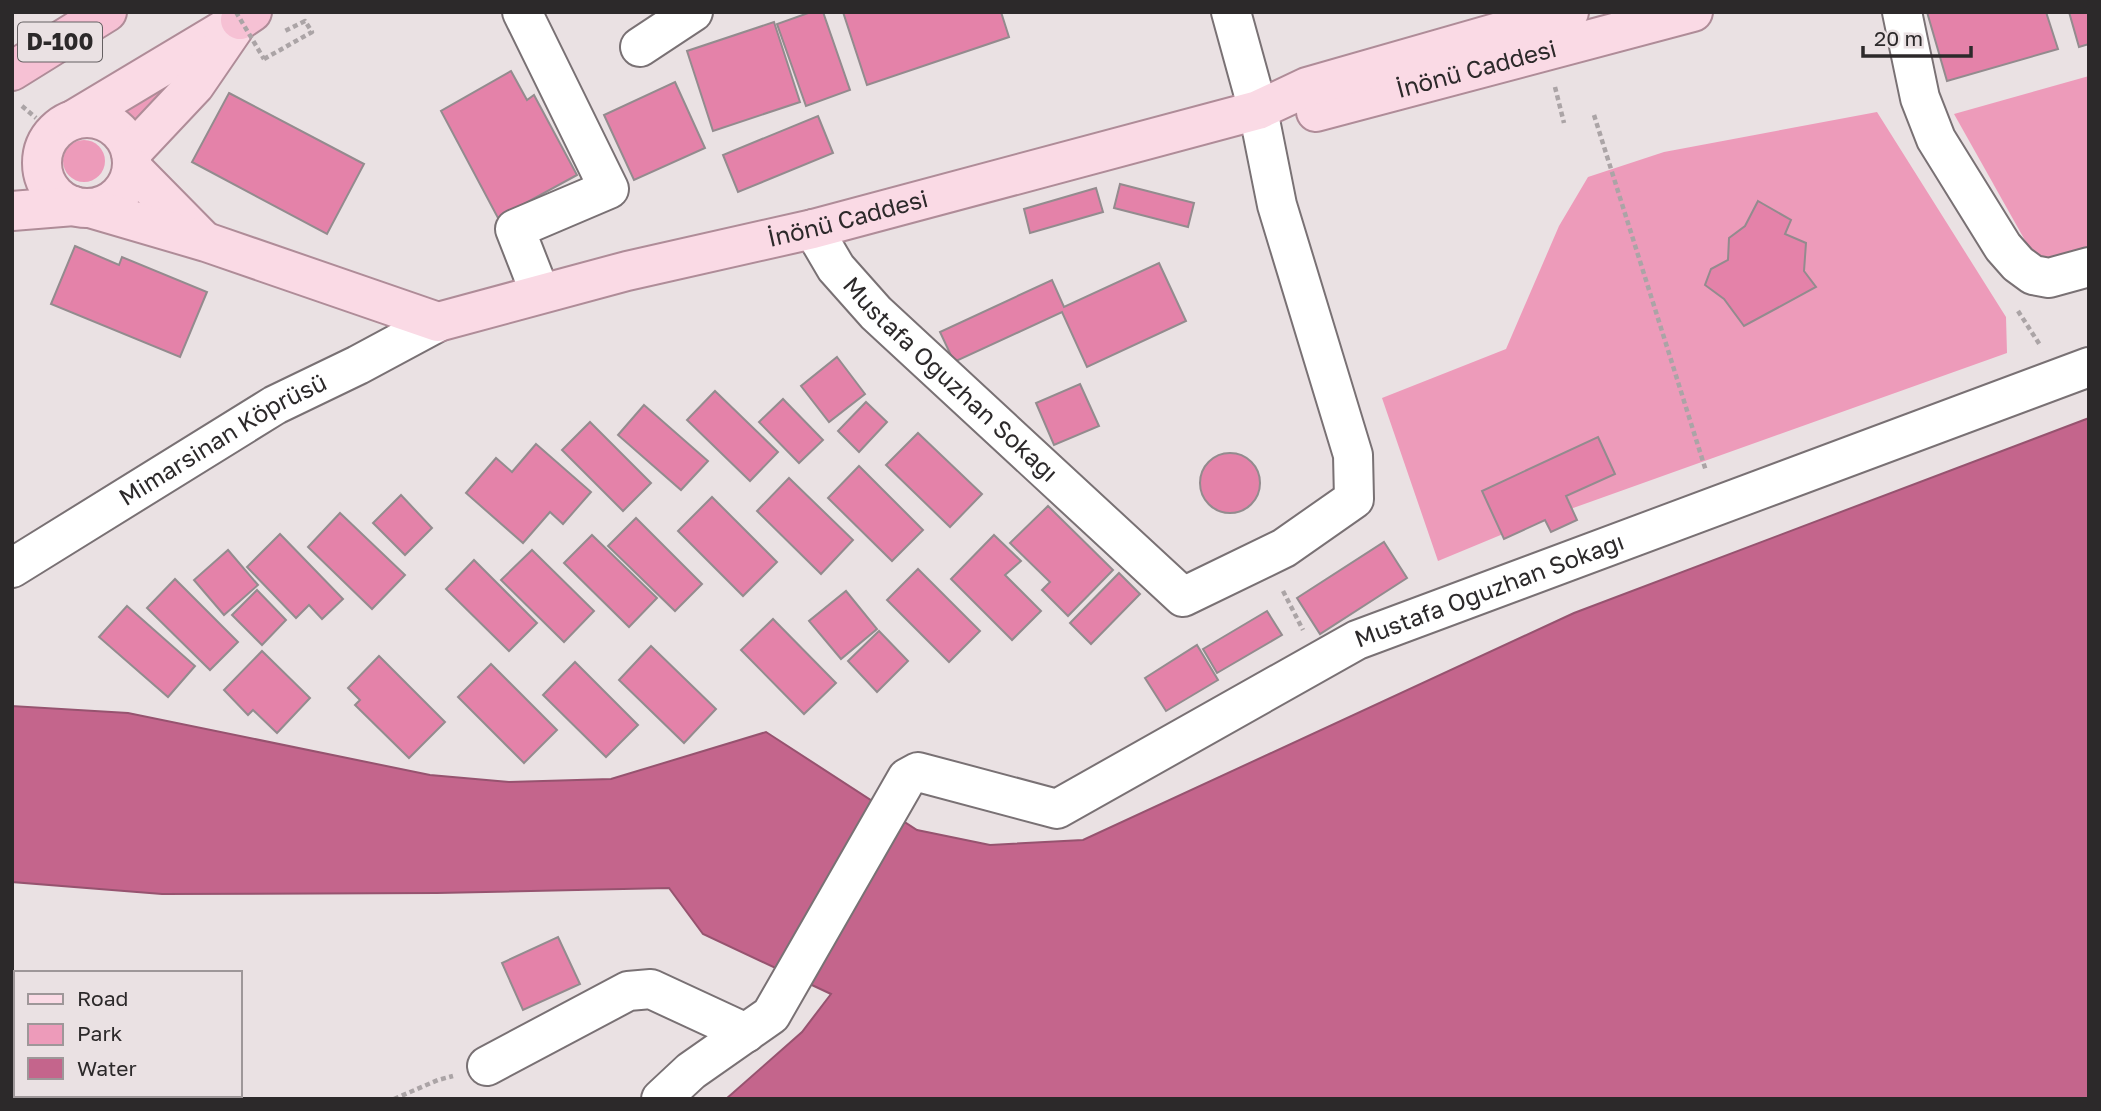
<svg xmlns="http://www.w3.org/2000/svg" width="2101" height="1111" viewBox="0 0 2101 1111" font-family="'Golos Text',sans-serif">
	<rect width="100%" height="100%" fill="#eae1e3"/>
	<!-- green -->
	<g fill="#ed9bba">
		<polygon points="181,71 133,126 131,117 123,112"/>
		<polygon points="2089,76 2089,247 2040,267 1954,114"/>
		<polygon points="1877,112 2006,317 2007,353 1520,527 1438,561 1382,398 1506,349 1559,226 1588,177 1664,152"/>
		<circle cx="84" cy="161" r="21"/>
	</g>
	<!-- water -->
	<polygon fill="#c4658c" stroke="#96536f" stroke-width="2" points="2089,418 2089,1099 726,1099 802,1032 831,994 703,934 669,888 437,893 162,894 12,882 12,706 128,713 430,775 509,782 611,779 766,732 917,830 990,845 1083,840 1574,613"/>
	<!-- building -->
	<g fill="#e482a9" stroke="#938b8e" stroke-width="2">
		<polygon points="811,12 823,12 850,90 806,106 777,24"/>
		<polygon points="843,12 1001,12 1009,37 867,85"/>
		<polygon points="1927,12 2046,12 2058,49 1947,81"/>
		<polygon points="2069,12 2089,12 2089,44 2079,47"/>
		<polygon points="774,22 800,102 713,131 687,51"/>
		<polygon points="511,71 527,100 534,95 577,175 498,218 441,111"/>
		<polygon points="675,82 705,148 634,180 604,115"/>
		<polygon points="229,93 364,164 327,234 192,162"/>
		<polygon points="818,116 833,153 738,192 723,155"/>
		<polygon points="1120,184 1194,203 1188,227 1114,208"/>
		<polygon points="1096,188 1103,212 1030,233 1024,209"/>
		<polygon points="1758,201 1791,220 1785,234 1806,243 1804,271 1816,287 1744,326 1724,299 1705,285 1711,269 1728,260 1729,238 1745,226"/>
		<polygon points="75,246 119,265 122,257 207,292 180,357 51,304"/>
		<polygon points="1159,263 1186,321 1087,367 1062,312 954,362 940,332 1052,280 1064,307"/>
		<polygon points="837,357 865,394 829,422 801,386"/>
		<polygon points="1080,384 1099,426 1054,445 1036,403"/>
		<polygon points="715,391 778,452 750,481 687,420"/>
		<polygon points="783,399 823,440 799,463 759,422"/>
		<polygon points="866,402 887,422 859,452 838,431"/>
		<polygon points="644,405 708,461 681,490 618,435"/>
		<polygon points="590,422 651,483 623,511 562,450"/>
		<polygon points="918,433 982,494 950,527 886,465"/>
		<polygon points="1598,437 1615,474 1566,496 1577,520 1551,532 1545,520 1504,539 1482,491"/>
		<polygon points="536,444 591,492 563,524 550,512 523,543 466,493 496,458 512,472"/>
		<circle cx="1230" cy="483" r="30"/>
		<polygon points="859,466 923,530 892,561 828,498"/>
		<polygon points="789,478 853,540 821,574 757,511"/>
		<polygon points="401,495 432,528 405,555 373,523"/>
		<polygon points="712,497 777,562 743,596 678,531"/>
		<polygon points="1048,506 1113,570 1068,616 1042,590 1050,582 1010,543"/>
		<polygon points="340,513 405,575 372,609 308,547"/>
		<polygon points="636,518 702,584 675,611 608,546"/>
		<polygon points="280,534 343,599 322,619 309,605 296,618 247,567"/>
		<polygon points="592,535 657,598 629,627 564,563"/>
		<polygon points="994,535 1021,561 1005,575 1041,611 1012,640 951,579"/>
		<polygon points="1384,542 1407,578 1320,634 1297,598"/>
		<polygon points="228,550 258,585 224,615 194,580"/>
		<polygon points="532,550 594,611 564,642 501,580"/>
		<polygon points="474,560 537,623 509,651 446,589"/>
		<polygon points="918,569 980,631 949,662 887,600"/>
		<polygon points="1119,573 1140,594 1091,644 1070,623"/>
		<polygon points="175,579 238,642 210,670 147,608"/>
		<polygon points="257,590 286,620 262,645 232,615"/>
		<polygon points="846,591 877,629 841,659 809,621"/>
		<polygon points="127,606 195,666 168,697 99,637"/>
		<polygon points="1267,611 1282,635 1217,673 1203,649"/>
		<polygon points="773,619 836,683 804,714 741,650"/>
		<polygon points="879,631 908,661 877,692 848,661"/>
		<polygon points="1197,645 1218,680 1166,711 1145,678"/>
		<polygon points="651,646 716,709 684,743 619,680"/>
		<polygon points="262,651 310,698 277,733 253,710 248,715 224,690"/>
		<polygon points="379,656 445,722 409,758 355,705 360,700 348,688"/>
		<polygon points="575,662 638,725 606,757 543,695"/>
		<polygon points="491,664 557,730 524,763 458,697"/>
		<polygon points="558,937 580,984 523,1010 502,963"/>
	</g>
	<g fill="none" stroke-linecap="round" stroke-linejoin="round">
		<!-- minor casing -->
		<g stroke="#797174" stroke-width="42">
			<g id="minor">
				<polyline points="522,12 609,189 515,229 540,293"/>
				<polyline points="1902,12 1920,98 1936,139 2003,247 2018,264 2033,275 2049,278 2089,267"/>
				<polyline points="640,47 693,12"/>
				<path id="s1" d="M 813,229 L 836,268 L 876,313 L 1183,597 L 1284,548 L 1354,499 L 1353,455 L 1277,205 L 1258,110 L 1231,12"/>
				<path id="s2" d="M 12,568 L 275,405 L 358,365 L 438,322"/>
				<polyline points="487,1066 628,991 651,989 746,1033"/>
				<path id="s3" d="M 661,1099 L 691,1071 L 771,1015 L 907,778 L 918,772 L 1057,809 L 1357,640 L 2089,367"/>
			</g>
		</g>
		<!-- major casing -->
		<g stroke="#af8c98" stroke-width="42">
			<g id="major">
				<path id="s4" d="M 1316,112 L 1693,12"/>
				<circle cx="87" cy="163" r="45"/>
				<polyline points="73,120 240,20"/>
				<polyline points="131,153 195,85 234,28"/>
				<polyline points="132,168 202,239"/>
				<path id="s5" d="M 90,208 L 206,242 L 438,322 L 627,271 L 813,229 L 1258,110 L 1307,87 L 1569,12"/>
				<polyline points="12,211 74,206"/>
			</g>
		</g>
		<!-- highway casing -->
		<g stroke="#af8c98" stroke-width="42">
			<g id="highway">
				<polyline points="240,20 252,12"/>
				<polyline points="12,71 107,12"/>
			</g>
		</g>
		<!-- path -->
		<g stroke="#aba4a6" stroke-width="4.5" stroke-dasharray="5 3.5" stroke-linecap="butt">
			<polyline points="264,59 312,32 305,21 285,31"/>
			<polyline points="1555,87 1564,123"/>
			<polyline points="22,106 36,118"/>
			<polyline points="1594,115 1706,471"/>
			<polyline points="2018,311 2040,345"/>
			<polyline points="1283,591 1303,630"/>
			<polyline points="394,1099 438,1080 453,1076"/>
		</g>
		<!-- minor -->
		<use href="#minor" stroke="#fff" stroke-width="38"/>
		<!-- major -->
		<use href="#major" stroke="#fadae5" stroke-width="38"/>
		<!-- highway -->
		<use href="#highway" stroke="#f6c1d4" stroke-width="38"/>
		<!-- path-bridge -->
		<polyline stroke="#aba4a6" stroke-width="4.5" stroke-dasharray="5 3.5" stroke-linecap="butt" points="236,12 264,59"/>
	</g>
	<g text-anchor="middle" stroke-width="5" stroke-linejoin="round" paint-order="stroke">
		<!-- shield labels -->
		<rect fill="#eae1e3" stroke="#656062" stroke-width="2" x="18" y="22.5" width="84" height="39" rx="5"/>
		<g font-size="23" font-weight="bold" fill="#2c292a">
			<text x="60" y="50">D-100</text>
		</g>
		<!-- street labels -->
		<g font-size="24" fill="#2c292a" stroke="#eae1e3">
			<text dy="8" stroke="none"><textPath href="#s4" startOffset="166">İnönü Caddesi</textPath></text>
			<text dy="8" stroke="none"><textPath href="#s5" startOffset="789">İnönü Caddesi</textPath></text>
			<text dy="8" stroke="none"><textPath href="#s1" startOffset="205">Mustafa Oğuzhan Sokağı</textPath></text>
			<text dy="8" stroke="none"><textPath href="#s2" startOffset="247">Mimarsinan Köprüsü</textPath></text>
			<text dy="8" stroke="none"><textPath href="#s3" startOffset="1054">Mustafa Oğuzhan Sokağı</textPath></text>
		</g>
	</g>
	<!-- border -->
	<rect width="2101" height="1111" fill="none" stroke="#2c292a" stroke-width="28"/>
	<!-- legend -->
	<rect x="14" y="971" width="228" height="126" fill="#eae1e3" stroke="#9e9799" stroke-width="2"/>
	<rect x="28" y="994" width="35" height="10" fill="#fadae5" stroke="#9e9799" stroke-width="2"/>
	<text x="77" y="1006" font-size="21" fill="#2c292a">Road</text>
	<rect x="28" y="1024" width="35" height="21" fill="#ed9bba" stroke="#9e9799" stroke-width="2"/>
	<text x="77" y="1041" font-size="21" fill="#2c292a">Park</text>
	<rect x="28" y="1058" width="35" height="21" fill="#c4658c" stroke="#9e9799" stroke-width="2"/>
	<text x="77" y="1076" font-size="21" fill="#2c292a">Water</text>
	<!-- scale -->
	<path d="M1863 46v10h108v-10" fill="none" stroke="#2c292a" stroke-width="3.5"/>
	<text x="1874" y="46" font-size="21" fill="#2c292a" stroke="#eae1e3" stroke-width="5" paint-order="stroke">20 m</text>
</svg>
